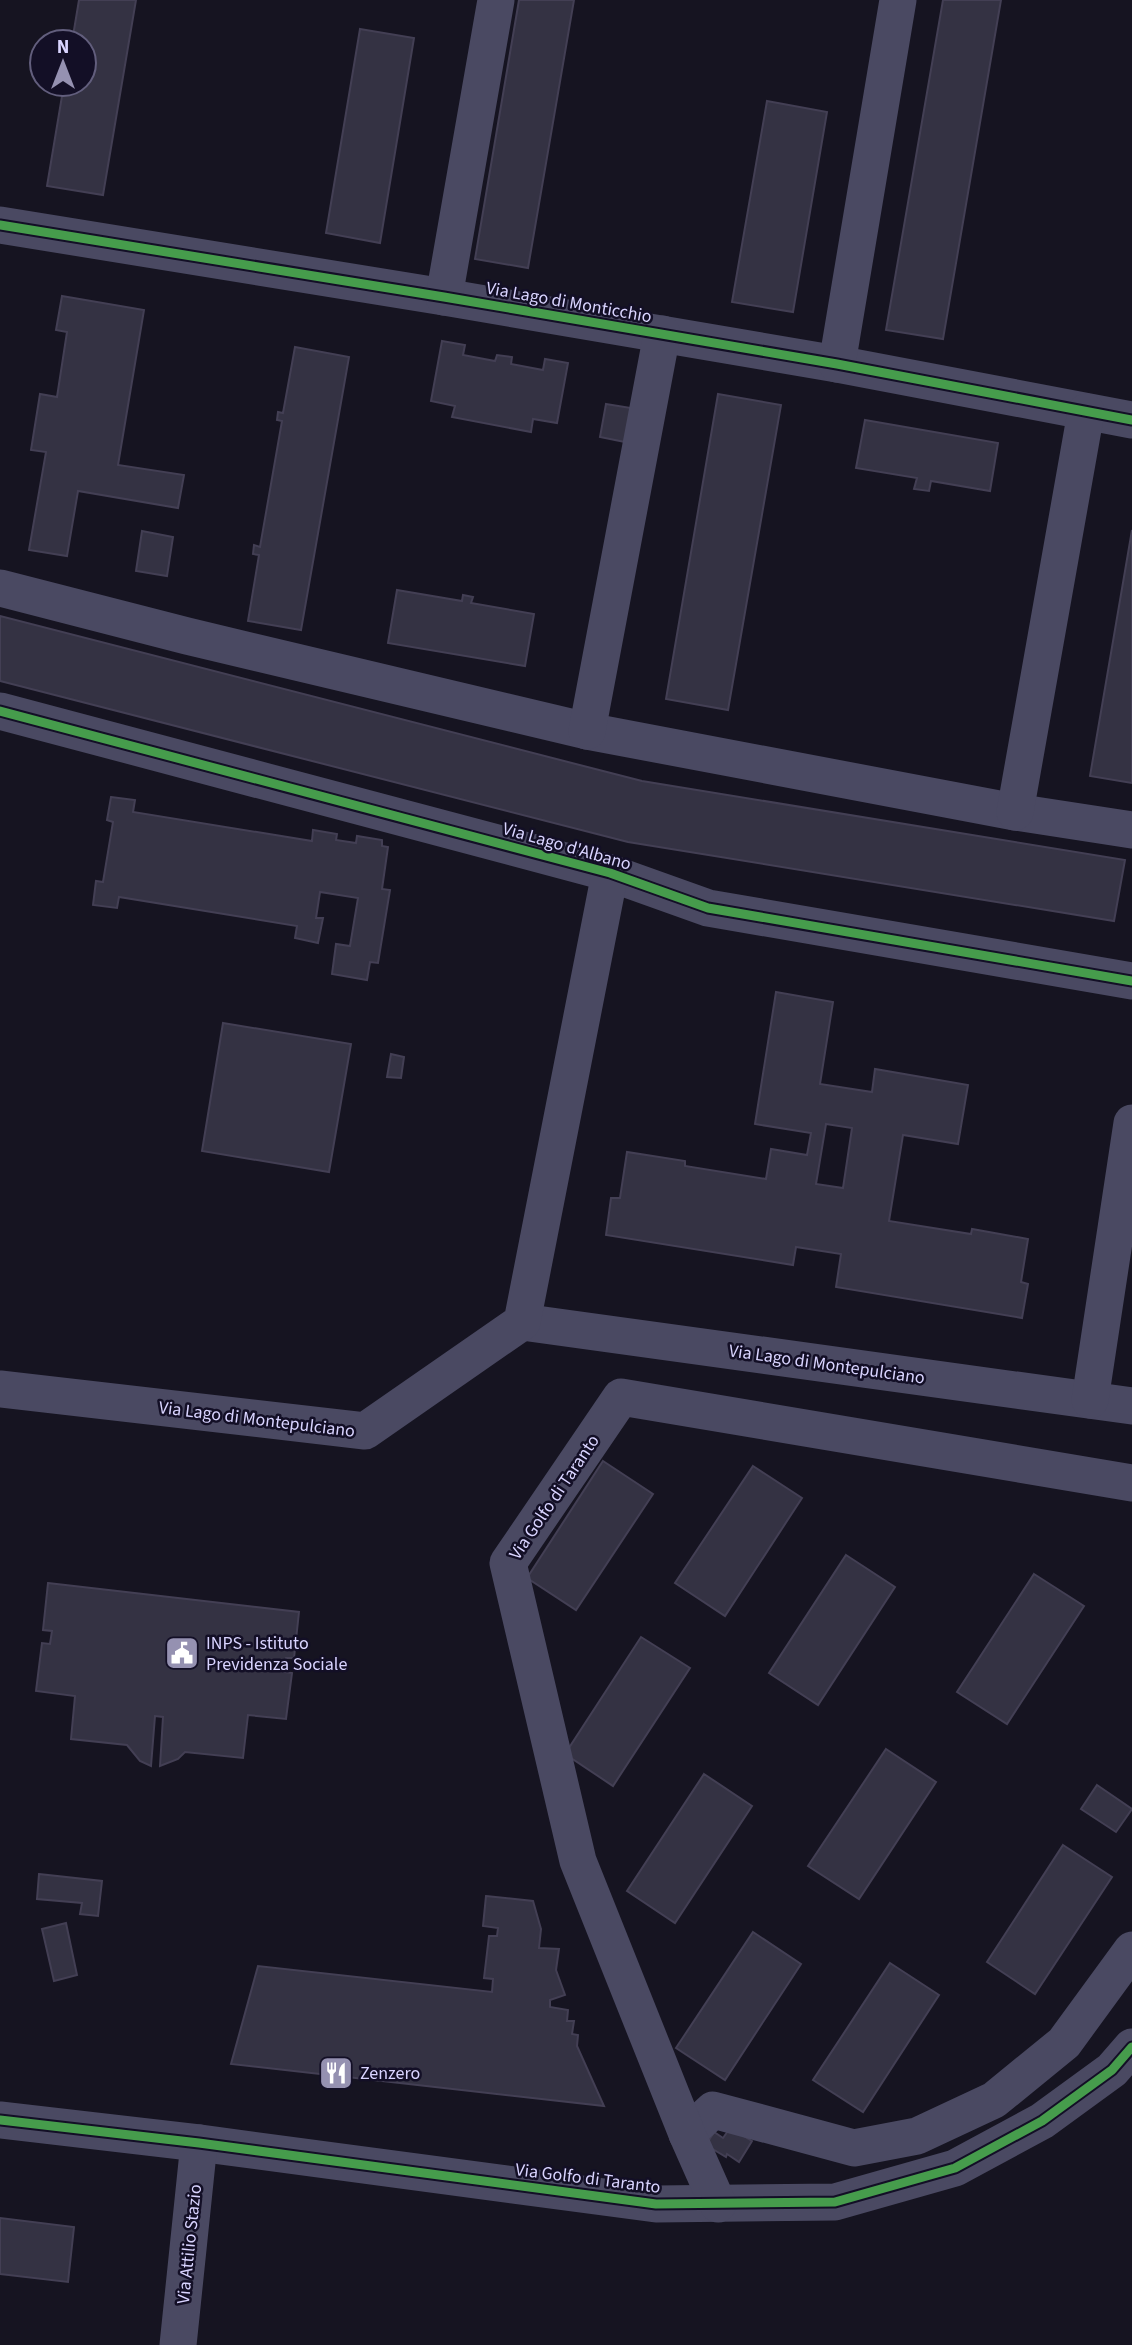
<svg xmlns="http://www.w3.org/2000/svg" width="1132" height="2345" viewBox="0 0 1132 2345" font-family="'Source Sans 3',sans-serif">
	<rect width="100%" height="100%" fill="#161421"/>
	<!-- building -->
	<g fill="#343243" stroke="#433f54" stroke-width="2" fill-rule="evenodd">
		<polygon points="79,0 136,0 103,195 47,186 64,84 84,84 84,42 72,42"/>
		<polygon points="519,0 574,0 528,268 475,259"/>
		<polygon points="943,0 1001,0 943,339 886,330"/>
		<polygon points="360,29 414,38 380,243 326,233"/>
		<polygon points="767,101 827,112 793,312 732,302"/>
		<polygon points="62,296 144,310 118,465 184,475 178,508 78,491 67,556 29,550 46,452 31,450 40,394 57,397 67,332 56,330"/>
		<polygon points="442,341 465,345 463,355 495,361 497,355 512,357 511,364 543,370 545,359 568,363 557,423 533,419 531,432 452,417 455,406 431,401"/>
		<polygon points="295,347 349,357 301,630 248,621 259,555 253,554 254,545 260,547 282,421 277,420 278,412 283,413"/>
		<polygon points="718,394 781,405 728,710 666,699"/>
		<polygon points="606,404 631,408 625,442 600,437"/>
		<polygon points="865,420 998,443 990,491 931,481 929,491 914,489 917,478 856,468"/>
		<polygon points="1132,530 1132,783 1090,776"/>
		<polygon points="142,531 173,537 167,576 136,571"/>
		<polygon points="397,590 462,601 463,595 473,597 471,603 534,614 525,666 388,643"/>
		<polygon points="0,616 642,781 1125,860 1114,921 628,842 0,681"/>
		<polygon points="111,797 135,800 133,812 312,841 313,830 337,834 336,840 356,843 357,836 382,840 382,846 388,847 382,889 390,890 378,963 370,962 367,980 332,974 336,944 350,946 358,898 320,892 316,918 323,918 318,943 295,938 297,926 119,897 117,908 93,905 96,881 103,882 113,822 107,820"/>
		<path d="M 776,992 L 833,1002 L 820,1084 L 872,1092 L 875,1069 L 968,1085 L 958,1144 L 903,1135 L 889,1221 L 971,1234 L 972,1229 L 1028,1239 L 1021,1282 L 1028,1284 L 1022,1318 L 836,1287 L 841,1254 L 796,1247 L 793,1265 L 606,1235 L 611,1198 L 620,1198 L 627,1152 L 685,1161 L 685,1166 L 766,1179 L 771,1149 L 807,1155 L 811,1133 L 755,1124 ZM 826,1124 L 852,1128 L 843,1188 L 816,1184 Z"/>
		<polygon points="223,1023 351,1044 329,1172 202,1151"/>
		<polygon points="391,1054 404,1057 401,1078 387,1077"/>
		<polygon points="603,1461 653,1494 576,1610 527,1578"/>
		<polygon points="753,1466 802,1498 725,1616 675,1583"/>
		<polygon points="846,1555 895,1587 818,1705 769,1673"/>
		<polygon points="1034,1574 1084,1606 1007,1724 957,1692"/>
		<polygon points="48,1583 299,1612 294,1658 286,1658 284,1672 292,1673 286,1719 248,1715 243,1758 185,1752 178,1759 160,1766 163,1717 155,1716 151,1766 140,1761 127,1745 71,1739 75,1696 36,1691 42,1643 50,1644 52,1631 43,1630"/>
		<polygon points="641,1637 690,1668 613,1786 565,1754"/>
		<polygon points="886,1749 936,1782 859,1899 808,1866"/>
		<polygon points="704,1774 752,1806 675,1923 627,1891"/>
		<polygon points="1097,1785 1132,1809 1116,1832 1081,1809"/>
		<polygon points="1063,1845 1112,1877 1035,1994 987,1962"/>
		<polygon points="39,1874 102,1881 98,1916 80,1914 82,1903 37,1899"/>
		<polygon points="486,1896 533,1901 541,1929 539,1948 559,1949 556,1970 565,1995 550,2000 550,2007 568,2010 567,2021 574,2021 572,2034 578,2035 577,2046 604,2106 231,2064 258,1966 492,1992 493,1979 484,1978 489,1936 497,1936 498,1928 483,1926"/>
		<polygon points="66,1923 77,1975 54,1981 42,1929"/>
		<polygon points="753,1932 801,1964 725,2080 676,2048"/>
		<polygon points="890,1963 939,1995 863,2112 813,2080"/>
		<polygon points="730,2128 752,2141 739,2162 727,2154 726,2157 706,2145 714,2132 723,2138"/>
		<polygon points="0,2218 74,2227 68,2282 0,2274"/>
	</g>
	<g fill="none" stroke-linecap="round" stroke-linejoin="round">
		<!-- minor -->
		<g stroke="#4a4962" stroke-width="37">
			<polyline points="0,225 444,297 837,364 1132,420"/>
			<polyline points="444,297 496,0"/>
			<polyline points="837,364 898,0"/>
			<polyline points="0,588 187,636 587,731 1015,812 1132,830"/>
			<polyline points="0,711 610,873 708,908 1132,981"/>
			<polyline points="587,731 662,334"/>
			<polyline points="1015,812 1086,412"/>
			<polyline points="522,1322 1132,1406"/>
			<polyline points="0,1389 365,1431 522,1322 610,873"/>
			<polyline points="1090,1400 1132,1123"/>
			<polyline points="0,2120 199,2143 656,2204 835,2202 955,2168 1042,2121 1112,2070 1132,2047"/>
			<polyline points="687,2134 713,2110 854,2148 917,2136 994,2100 1064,2043 1132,1950"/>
			<polyline points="718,2204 687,2134 578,1861 508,1563 621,1397 1132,1483"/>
			<polyline points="178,2345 199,2143"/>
		</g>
		<!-- cycleway casing -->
		<g stroke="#130f26" stroke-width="13">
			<g id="cycleway">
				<polyline points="0,225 444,297 837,364 1132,420"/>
				<polyline points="0,711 610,873 708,908 1132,981"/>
				<polyline points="0,2120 199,2143 656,2204 835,2202 955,2168 1042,2121 1112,2070 1132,2047"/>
			</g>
		</g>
		<!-- cycleway -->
		<use href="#cycleway" stroke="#469c4c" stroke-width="9"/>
	</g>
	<!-- icons -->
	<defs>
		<g id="civic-square" transform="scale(1.75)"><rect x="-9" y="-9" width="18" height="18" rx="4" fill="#9591b1" stroke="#130f26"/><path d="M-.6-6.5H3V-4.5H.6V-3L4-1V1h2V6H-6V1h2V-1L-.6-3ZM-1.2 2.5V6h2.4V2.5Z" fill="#fff"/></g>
		<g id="restaurant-square" transform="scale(1.75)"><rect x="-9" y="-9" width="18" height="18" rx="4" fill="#9591b1" stroke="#130f26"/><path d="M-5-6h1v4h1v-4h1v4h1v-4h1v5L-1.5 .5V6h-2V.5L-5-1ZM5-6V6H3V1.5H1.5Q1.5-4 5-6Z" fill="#fff"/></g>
	</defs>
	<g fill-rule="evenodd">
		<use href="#civic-square" x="182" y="1653"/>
		<use href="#restaurant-square" x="336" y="2073"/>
	</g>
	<g text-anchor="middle" stroke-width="5" stroke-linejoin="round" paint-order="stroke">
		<!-- street labels -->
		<g font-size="18" fill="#d9d4ff" stroke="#130f26">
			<text transform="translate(569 302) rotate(10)" y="6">Via Lago di Monticchio</text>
			<text transform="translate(567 846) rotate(16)" y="6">Via Lago d'Albano</text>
			<text transform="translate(827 1364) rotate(8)" y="6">Via Lago di Montepulciano</text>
			<text transform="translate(257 1419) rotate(7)" y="6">Via Lago di Montepulciano</text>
			<text transform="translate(554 1497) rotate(-56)" y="6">Via Golfo di Taranto</text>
			<text transform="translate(588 2178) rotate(7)" y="6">Via Golfo di Taranto</text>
			<text transform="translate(189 2244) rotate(-84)" y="6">Via Attilio Stazio</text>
		</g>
		<!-- poi labels -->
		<g font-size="18" fill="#d9d4ff" stroke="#130f26" text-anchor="start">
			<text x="206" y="1649">INPS - Istituto<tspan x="206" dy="21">Previdenza Sociale</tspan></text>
			<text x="360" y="2079">Zenzero</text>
		</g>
	</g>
	<!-- north arrow -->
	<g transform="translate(63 63)"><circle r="33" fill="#130f26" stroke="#625e7d" stroke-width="2"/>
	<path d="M0-5L12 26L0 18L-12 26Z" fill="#9591b1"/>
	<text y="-10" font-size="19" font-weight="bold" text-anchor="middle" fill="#d9d4ff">N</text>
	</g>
</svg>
